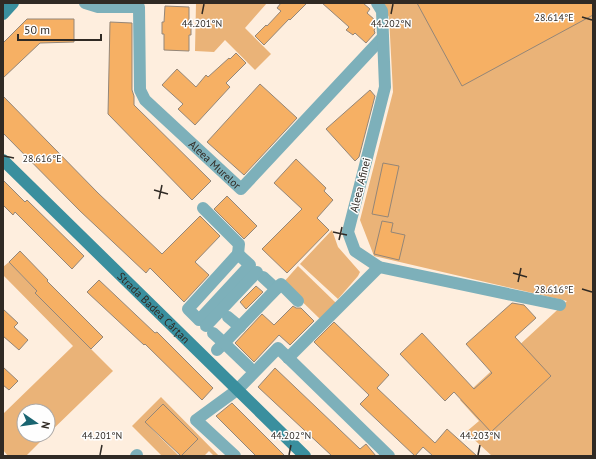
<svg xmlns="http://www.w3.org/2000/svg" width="596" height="459" viewBox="0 0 596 459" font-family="'PT Sans',sans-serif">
	<rect width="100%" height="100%" fill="#feeede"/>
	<!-- green -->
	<g fill="#eab378">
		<polygon points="196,3 267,3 245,28 271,54 255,70 225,40 214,52 195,51"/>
		<polygon points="381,3 593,3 593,456 492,456 466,432 479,421 460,400 567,301 374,256 360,220 393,92 389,17"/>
		<polygon points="332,230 338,247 360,272 358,276 338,299 300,264"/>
		<polygon points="9,262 37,291 35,293 113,371 48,434 48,411 24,411 24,435 47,435 26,456 8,456 3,450 3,414 73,346 3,275 3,267"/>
		<polygon points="298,266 336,303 320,319 283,283"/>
		<polygon points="161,397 219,456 214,456 209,451 204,456 181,456 197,439 163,404 145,422 179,456 162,456 132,426"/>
	</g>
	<!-- building -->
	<g fill="#f6b064" stroke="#948678">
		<polygon points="281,3 307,3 290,20 289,19 264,45 255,36 266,25 267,26 281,11 277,8"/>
		<polygon points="322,3 363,3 370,9 367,13 375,20 375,29 374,30 375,33 366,43 355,33 353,35 346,30 349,27"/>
		<polygon points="417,3 593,3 593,15 462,86"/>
		<polygon points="165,6 189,7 189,22 191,22 191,35 189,35 189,51 164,50 164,34 162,34 162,22 164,22"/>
		<polygon points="27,19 74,19 74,42 40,43 3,78 3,43"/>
		<polygon points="110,22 132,23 132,90 134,96 134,105 211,181 192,200 108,114"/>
		<polygon points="236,53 246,63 226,83 230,87 195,125 178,109 183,104 162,85 177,69 196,87 206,75 208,77 229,58 230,59"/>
		<polygon points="260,84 297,118 244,175 207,142"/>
		<polygon points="370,90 375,96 359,157 355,161 326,129"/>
		<polygon points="3,96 98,193 162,254 200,216 220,236 195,262 209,275 184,302 150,268 146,273 80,211 3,133"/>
		<polygon points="296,159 326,188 324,191 333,200 317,218 329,230 287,273 262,249 302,209 274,183"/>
		<polygon points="383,163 399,166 388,217 372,214"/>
		<polygon points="3,180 25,202 27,200 84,256 72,269 15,212 13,215 3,205"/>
		<polygon points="227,196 257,226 244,239 214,209"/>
		<polygon points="382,221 393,223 391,232 405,235 399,260 374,254"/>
		<polygon points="20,251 48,280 47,281 103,337 91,349 35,293 37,291 9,262"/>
		<polygon points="99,280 155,333 157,332 213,388 202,400 145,344 144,345 87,292"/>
		<polygon points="256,286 263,292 246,309 240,302"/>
		<polygon points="512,303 524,305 536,318 515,337 551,376 491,432 454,392 445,401 400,354 422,333 474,389 492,373 466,344"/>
		<polygon points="293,306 296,308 301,308 314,321 290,345 279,335 254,362 235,343 262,314 274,325"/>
		<polygon points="3,309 18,323 14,327 28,340 19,350 3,336"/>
		<polygon points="334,322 389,375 377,388 435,443 447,429 477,456 433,456 423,447 415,456 360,404 369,395 314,342"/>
		<polygon points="3,367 18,381 9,390 3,385"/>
		<polygon points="275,368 360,449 366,444 376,456 332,456 258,387"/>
		<polygon points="232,403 285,456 256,456 216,416"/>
		<polygon points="163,404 198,439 181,456 145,422"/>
	</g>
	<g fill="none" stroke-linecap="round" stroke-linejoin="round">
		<!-- street -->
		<g stroke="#7db0ba" stroke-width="12">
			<path id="s1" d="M 85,3 L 98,7 L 139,7 L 140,90 L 145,100 L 241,189 L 383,37"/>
			<polyline points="377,3 382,11 385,87 348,232 355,251 379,267 560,305"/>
			<polyline points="203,208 239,244 238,254"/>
			<polygon points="238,254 250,265 199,320 188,309"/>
			<polyline points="263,277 276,289"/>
			<polyline points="228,317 240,327"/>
			<polyline points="206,326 257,272"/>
			<polyline points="213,333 224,343 217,350"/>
			<polyline points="288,358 379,267"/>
			<polyline points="249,367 224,343 281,284 298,301"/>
			<polyline points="136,456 137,455"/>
			<polyline points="235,456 196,420 237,390 278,348 389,456"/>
		</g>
		<!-- secondary -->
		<g stroke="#3a8f9e" stroke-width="12">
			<polyline points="3,14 13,3"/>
			<path id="s2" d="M 3,160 L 305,456"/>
		</g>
	</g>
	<!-- ticks -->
	<path fill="none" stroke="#302a24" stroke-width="1.5" d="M 202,14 L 204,4M 391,14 L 393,4M 582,17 L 592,20M 4,156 L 14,158M 154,190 L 168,194M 159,199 L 162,185M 333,232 L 347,235M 339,240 L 342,227M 513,273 L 527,277M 518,282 L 521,268M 582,289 L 592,292M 100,455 L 102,445M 289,455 L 291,445M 478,455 L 480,445"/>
	<g text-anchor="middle" stroke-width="3" stroke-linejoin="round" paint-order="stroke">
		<!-- street labels -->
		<g font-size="11" fill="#302a24" stroke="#fefefe">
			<text dy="4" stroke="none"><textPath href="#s1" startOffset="244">Aleea Murelor</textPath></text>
			<text transform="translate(360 185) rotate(-76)" y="4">Aleea Afinei</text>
			<text dy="4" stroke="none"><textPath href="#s2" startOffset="211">Strada Badea Cârțan</textPath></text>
		</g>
	</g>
	<g font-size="10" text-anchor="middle" fill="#302a24" stroke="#fefefe" stroke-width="3" stroke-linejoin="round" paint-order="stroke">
		<text x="554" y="21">28.614°E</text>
		<text x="391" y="27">44.202°N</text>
		<text x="202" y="27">44.201°N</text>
		<text x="42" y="162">28.616°E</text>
		<text x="554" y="293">28.616°E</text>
		<text x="102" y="439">44.201°N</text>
		<text x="291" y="439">44.202°N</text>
		<text x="480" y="439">44.203°N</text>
	</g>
	<!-- border -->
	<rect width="596" height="459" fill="none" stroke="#302a24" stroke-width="8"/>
	<!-- north arrow -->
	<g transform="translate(36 423) rotate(103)"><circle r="19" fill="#fefefe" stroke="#aca9a7"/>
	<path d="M0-3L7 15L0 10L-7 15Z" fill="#196470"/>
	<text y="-6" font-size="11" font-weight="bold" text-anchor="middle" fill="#302a24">N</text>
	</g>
	<!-- scale -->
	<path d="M18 34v6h83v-6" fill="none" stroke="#302a24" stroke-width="2"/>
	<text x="24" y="34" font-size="12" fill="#302a24" stroke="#fefefe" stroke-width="3" paint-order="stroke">50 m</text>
</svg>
